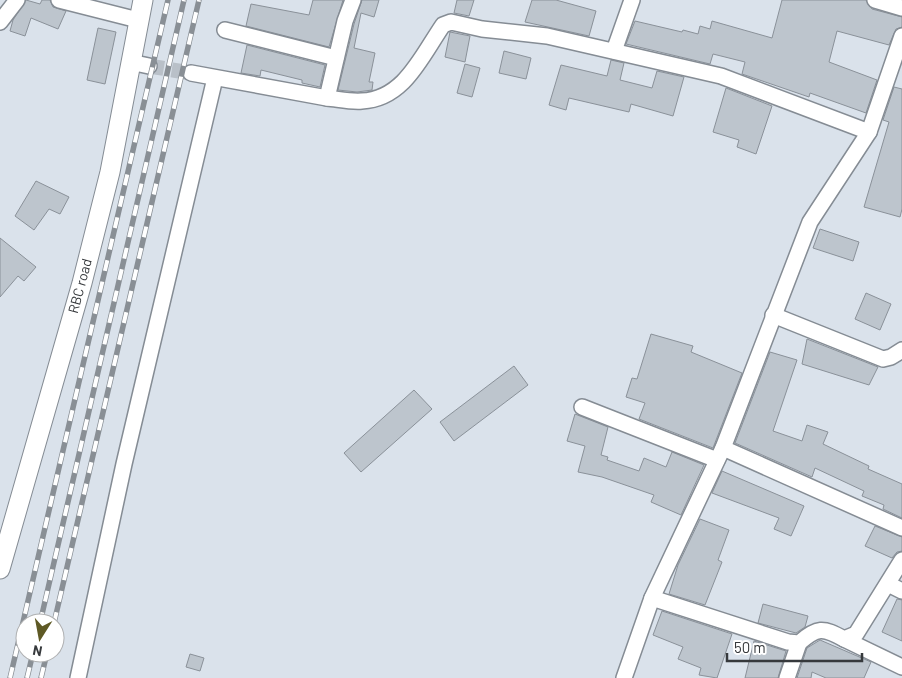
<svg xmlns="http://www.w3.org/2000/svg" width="902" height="678" viewBox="0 0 902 678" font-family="Barlow,sans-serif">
	<rect width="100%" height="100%" fill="#dae2eb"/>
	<!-- building -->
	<g fill="#bdc5cd" stroke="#8a9199">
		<polygon points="26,0 40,4 42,0 50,0 53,7 66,11 58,29 31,18 25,36 10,31 13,20"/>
		<polygon points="313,0 343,0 329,47 246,26 251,4 309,15"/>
		<polygon points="362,0 379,0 374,17 361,13 354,48 375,53 369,82 373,82 372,90 357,92 338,90 354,24"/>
		<polygon points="457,0 474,0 469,16 454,13"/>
		<polygon points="532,0 556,0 596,11 589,36 525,22"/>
		<polygon points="782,0 866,0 872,9 902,17 902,27 896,29 889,45 837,31 829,62 877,80 866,113 810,93 809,97 742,74 745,62 713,54 710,64 626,44 635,21 682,32 683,30 698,34 700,26 710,29 712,21 772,38"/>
		<polygon points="98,28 116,32 105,84 87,80"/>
		<polygon points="450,32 470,36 465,62 445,57"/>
		<polygon points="247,45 325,65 320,87 302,83 302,80 261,70 260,76 241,73"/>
		<polygon points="504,51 531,58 526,79 499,73"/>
		<polygon points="611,60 624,63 620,80 652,88 657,71 684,77 673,116 631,104 629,112 569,98 566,110 549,105 561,65 607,76"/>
		<polygon points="465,64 480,68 472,97 457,93"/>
		<polygon points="894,87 902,89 902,209 900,217 864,207 889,122 883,120"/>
		<polygon points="726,88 772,106 756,154 737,147 739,140 713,132"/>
		<polygon points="36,181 69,197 60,214 49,209 34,230 15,216"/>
		<polygon points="820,229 859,242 853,261 813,248"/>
		<polygon points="0,238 36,267 24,281 18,276 0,297"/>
		<polygon points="866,293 891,304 880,330 855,319"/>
		<polygon points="651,334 693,346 691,352 742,373 713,448 639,419 645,403 626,397 632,378 637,379"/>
		<polygon points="807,339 878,367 869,385 802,364"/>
		<polygon points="770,352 797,360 773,431 802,441 807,425 828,432 823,444 869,466 868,469 902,484 902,518 883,509 884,505 862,496 864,491 815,468 812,477 735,443"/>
		<polygon points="514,366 528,385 454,441 440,422"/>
		<polygon points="414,390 432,409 361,472 344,453"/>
		<polygon points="575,414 608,427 601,455 608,457 607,460 639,471 644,458 666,467 672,452 704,465 681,515 651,502 654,495 602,477 578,472 585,446 567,441"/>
		<polygon points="722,471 804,506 791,536 774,529 779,518 712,493"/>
		<polygon points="700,519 729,530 718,560 722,562 705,605 669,594 678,565"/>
		<polygon points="875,526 902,537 902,551 897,552 892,558 865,546"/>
		<polygon points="897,599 902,600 902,641 882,632"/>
		<polygon points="763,604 808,616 805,627 796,633 758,623"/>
		<polygon points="662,611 732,634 717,678 699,675 701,668 678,659 683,647 653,635"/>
		<polygon points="820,640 871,662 864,678 826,678 812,672 811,678 797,678 807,648"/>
		<polygon points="754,641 786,651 778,678 745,678"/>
		<polygon points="190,654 204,658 200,671 186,667"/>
	</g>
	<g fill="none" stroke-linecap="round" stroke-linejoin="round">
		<!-- minor-tunnel -->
		<polyline stroke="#b9c0c8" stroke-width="15" stroke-dasharray="15 8" stroke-linecap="butt" points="149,66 191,73"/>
		<!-- minor casing -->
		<g stroke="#858c94" stroke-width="18">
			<g id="minor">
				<polyline points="59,0 138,20"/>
				<polyline points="875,0 902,8"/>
				<polyline points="0,22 17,0"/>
				<polyline points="225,30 336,58"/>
				<polyline points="614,51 632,0"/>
				<polyline points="130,62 149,66"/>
				<polyline points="191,73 327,98 345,21 353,0"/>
				<path d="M 327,98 C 338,99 350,102 362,101 C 404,99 421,57 443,25 L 451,22 L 482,29 L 547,36 L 721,76 L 869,132"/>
				<polyline points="773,315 883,359 891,357 902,350"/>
				<polyline points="582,407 717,460"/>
				<polyline points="723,448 902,528"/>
				<polyline points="888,584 902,591"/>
				<path d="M 652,598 L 788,642 L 799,643 C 817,627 823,627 844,639 L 856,634 L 902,560"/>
				<polyline points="844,639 902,667"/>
				<polyline points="78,678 124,464 215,78"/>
				<polyline points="624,678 652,598 723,448 810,222 869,132 902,36"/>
				<polyline points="787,678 799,643"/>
			</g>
		</g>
		<!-- tertiary casing -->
		<g stroke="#858c94" stroke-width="21">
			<polyline id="tertiary" points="0,569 82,283 110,172 143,0"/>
		</g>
		<!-- minor -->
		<use href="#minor" stroke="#fff" stroke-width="15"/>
		<!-- tertiary -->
		<use href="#tertiary" stroke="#fff" stroke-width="19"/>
		<!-- rail casing -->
		<g stroke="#898f95" stroke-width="5.5">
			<g id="rail">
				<polyline points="40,623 184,0"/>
				<polyline points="54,623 199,0"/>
				<polyline points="10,678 168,0"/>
				<polyline points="27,678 33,653"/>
				<polyline points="41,678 47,653"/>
			</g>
		</g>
		<!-- rail -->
		<use href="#rail" stroke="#fff" stroke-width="4" stroke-dasharray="11" stroke-linecap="butt"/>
	</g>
	<g text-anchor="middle" stroke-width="4" stroke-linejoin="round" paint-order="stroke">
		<!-- street labels -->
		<g font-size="14" fill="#36393c" stroke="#fff">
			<text transform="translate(80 286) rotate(-75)" y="5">RBC road</text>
		</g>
	</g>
	<!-- north arrow -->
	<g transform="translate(40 638) rotate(191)"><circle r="24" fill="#ffffff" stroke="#afb0b1"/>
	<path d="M0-4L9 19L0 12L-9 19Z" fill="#5e5925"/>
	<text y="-8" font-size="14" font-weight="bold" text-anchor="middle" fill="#36393c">N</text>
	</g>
	<!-- scale -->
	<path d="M727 653v8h135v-8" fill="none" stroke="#36393c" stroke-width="2.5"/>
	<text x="734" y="653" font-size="15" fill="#36393c" stroke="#ffffff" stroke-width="4" paint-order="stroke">50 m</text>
</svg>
